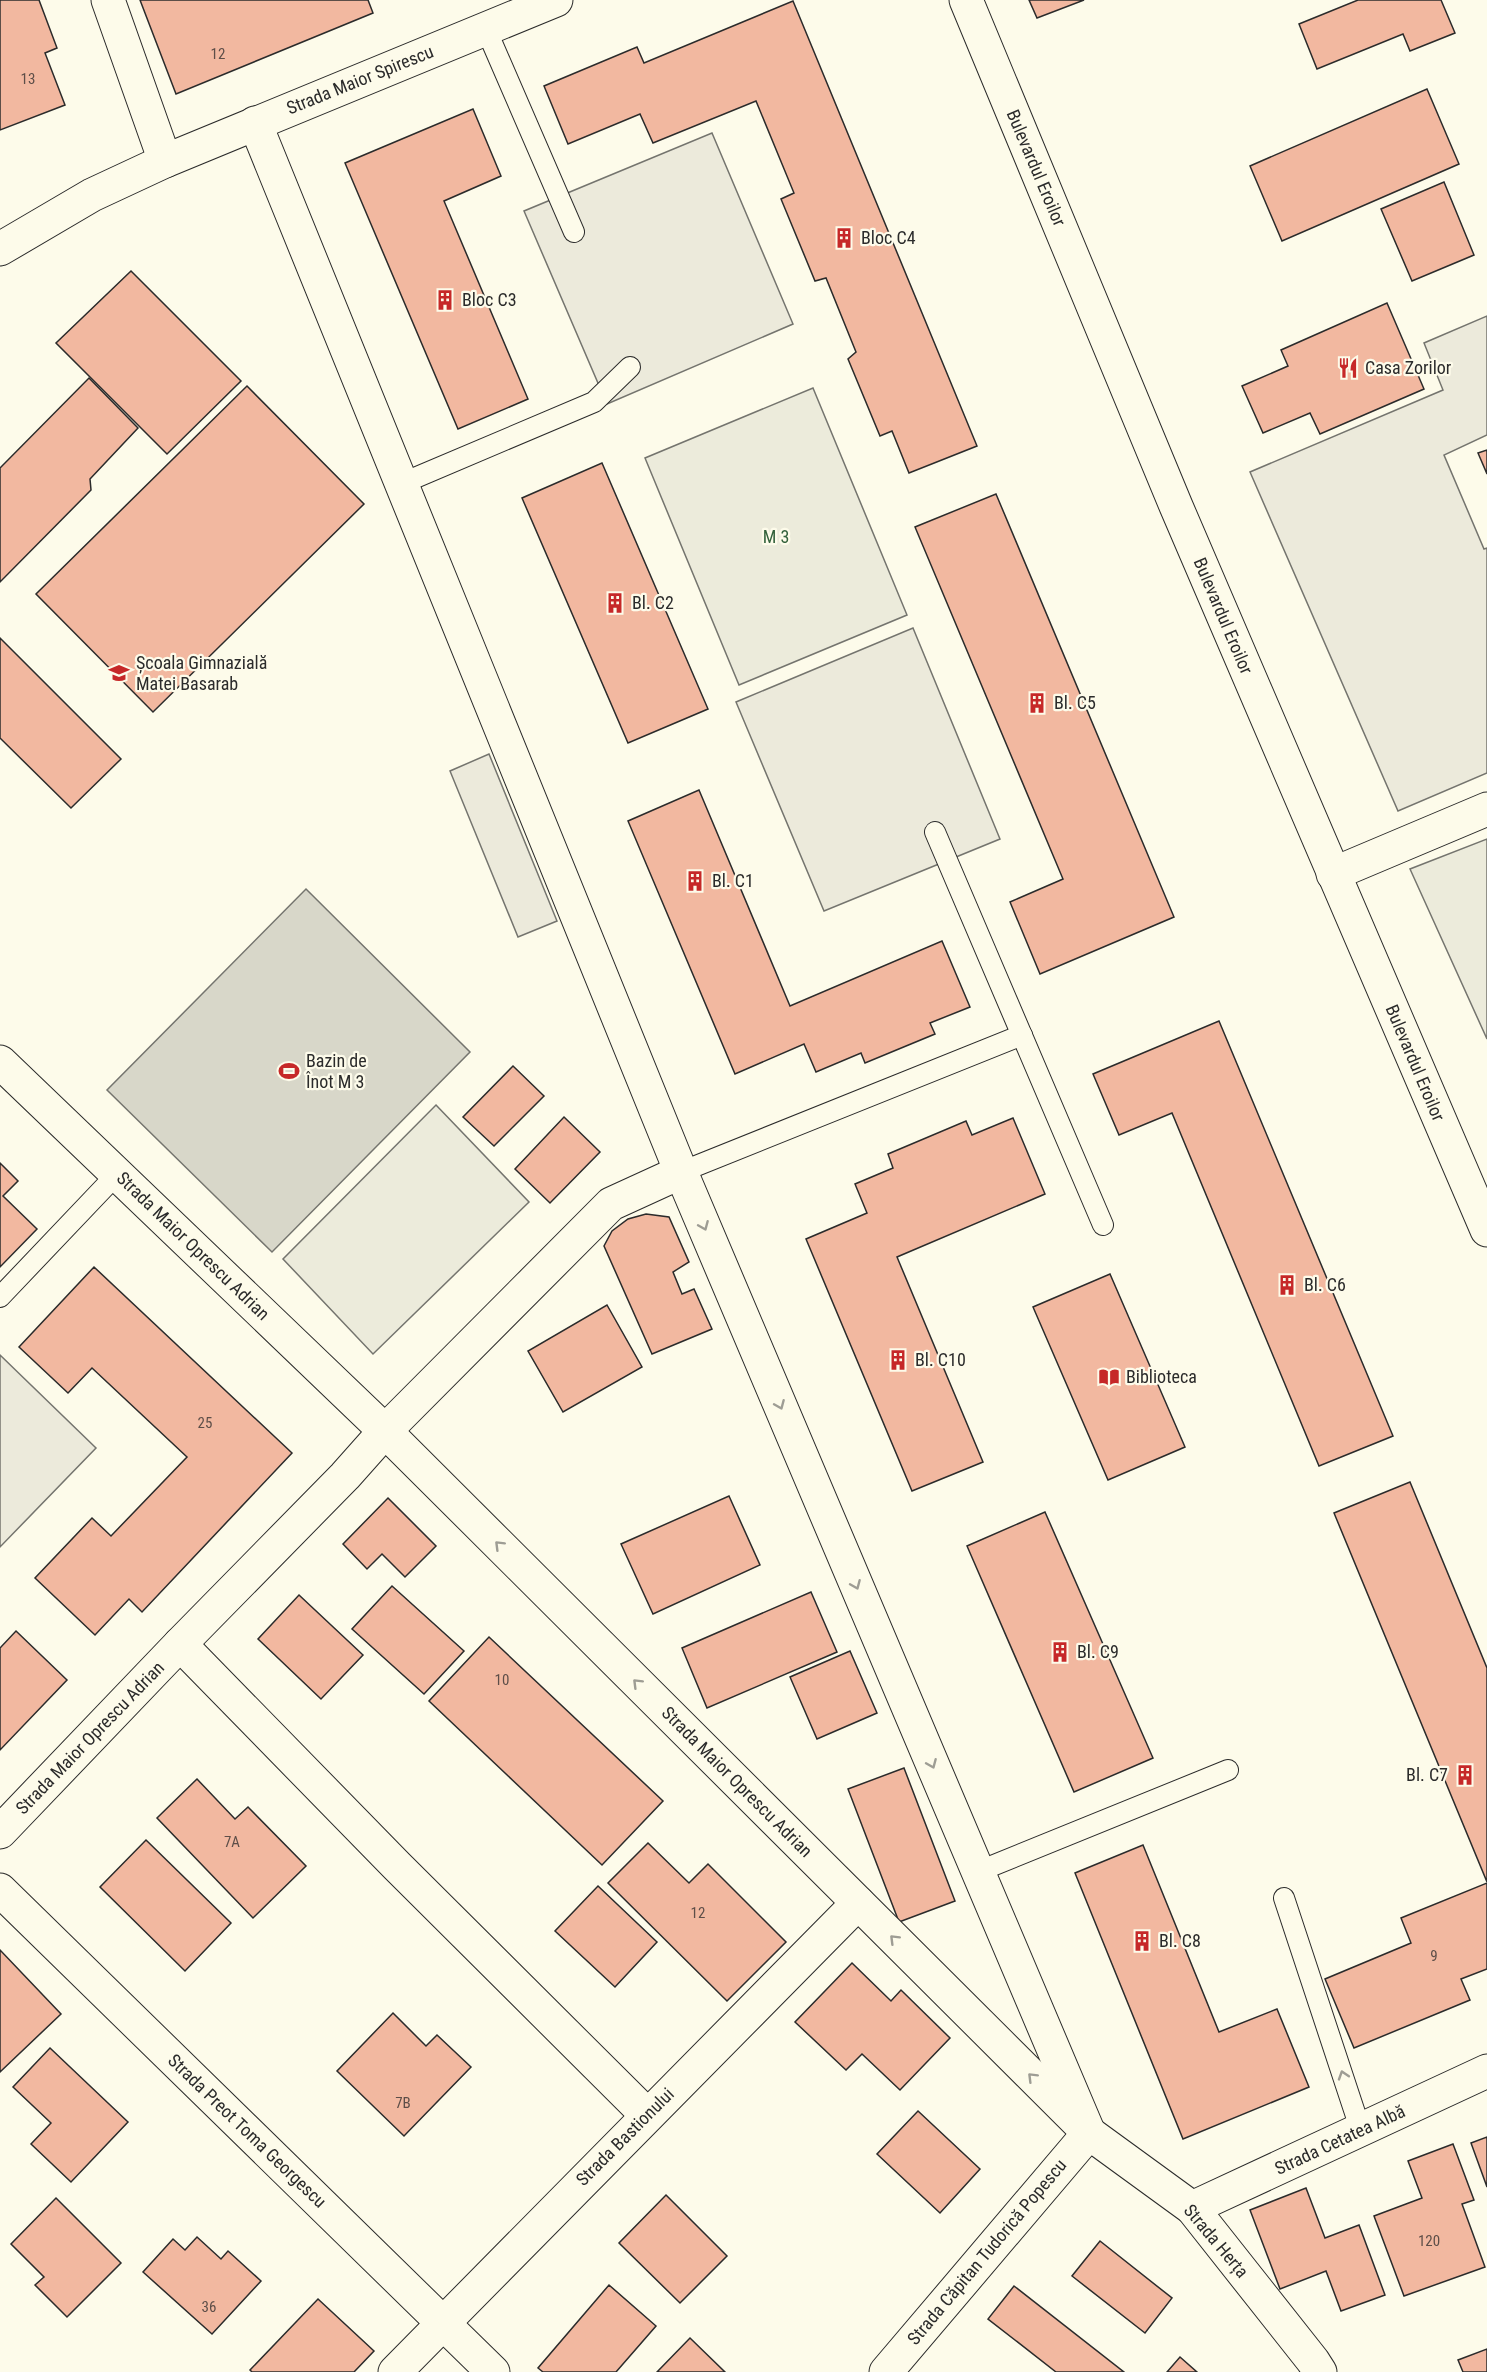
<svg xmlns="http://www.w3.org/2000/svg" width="1487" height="2372" viewBox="0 0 1487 2372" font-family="'Roboto Condensed',sans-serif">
	<rect width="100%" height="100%" fill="#fdfbea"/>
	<!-- green -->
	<g fill="#ecebdb" stroke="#74746e" stroke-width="1.5">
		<polygon points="813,388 907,615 739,685 645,458"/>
		<polygon points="1487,839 1487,1039 1410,869"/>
		<polygon points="436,1105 529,1202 373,1354 283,1259"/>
	</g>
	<!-- parking -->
	<g fill="#eceadb" stroke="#74746e" stroke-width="1.5">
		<polygon points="712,133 793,324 607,404 524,211"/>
		<polygon points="1487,316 1487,435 1444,455 1484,549 1487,548 1487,773 1398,811 1250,472 1443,390 1424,343"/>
		<polygon points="913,628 1000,839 824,911 736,702"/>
		<polygon points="489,754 557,921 518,937 450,771"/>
		<polygon points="0,1355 96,1448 0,1547"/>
	</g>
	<!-- water -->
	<polygon fill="#d8d7c9" stroke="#74746e" stroke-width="1.5" points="306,889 470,1052 272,1252 107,1090"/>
	<!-- building -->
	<g fill="#f2b8a0" stroke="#2b2b2b" stroke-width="1.5">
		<polygon points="0,0 39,0 57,48 45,53 65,105 0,130"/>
		<polygon points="140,0 368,0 373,13 176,94"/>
		<polygon points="1029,0 1084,0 1037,18"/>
		<polygon points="1358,0 1441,0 1455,33 1410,51 1403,34 1317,69 1299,24"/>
		<polygon points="793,1 977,446 909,473 892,431 880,436 848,359 856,352 826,278 815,281 781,199 794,193 756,101 653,143 640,114 568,144 544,86 637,47 644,63"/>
		<polygon points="1427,89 1459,164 1282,241 1250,166"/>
		<polygon points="473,109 501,176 444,201 528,399 458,429 345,163"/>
		<polygon points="1444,182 1474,255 1412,281 1381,209"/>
		<polygon points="131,271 241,381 167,454 56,343"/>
		<polygon points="1387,303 1424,389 1320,434 1310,413 1263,433 1242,386 1288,366 1281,350"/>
		<polygon points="89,378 138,428 90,479 91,490 0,582 0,468"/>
		<polygon points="247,386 364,504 153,712 36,594"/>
		<polygon points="1487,450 1487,474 1478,453"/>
		<polygon points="602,463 708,709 628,743 522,498"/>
		<polygon points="996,494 1174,917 1040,974 1010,902 1063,879 915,527"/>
		<polygon points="0,638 121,759 71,808 0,738"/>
		<polygon points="699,790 790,1006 942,941 970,1007 930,1023 935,1034 865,1063 861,1053 816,1072 804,1044 735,1074 628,821"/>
		<polygon points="1219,1021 1393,1436 1319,1466 1172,1113 1119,1135 1093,1074"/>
		<polygon points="513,1066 544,1096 494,1146 463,1117"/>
		<polygon points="564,1117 600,1152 550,1203 515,1169"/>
		<polygon points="1013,1118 1045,1194 897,1257 983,1462 912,1491 806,1239 867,1213 855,1184 893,1168 888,1154 966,1121 972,1135"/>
		<polygon points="0,1163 18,1181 3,1196 37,1229 0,1267"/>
		<polygon points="646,1214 669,1217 689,1262 673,1272 682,1294 694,1289 712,1329 652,1354 604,1246 612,1231 628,1219"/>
		<polygon points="94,1267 292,1453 142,1612 129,1599 95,1635 35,1578 92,1518 111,1536 187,1457 92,1368 68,1393 19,1347"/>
		<polygon points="1110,1274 1185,1447 1108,1480 1033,1307"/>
		<polygon points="607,1305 642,1367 563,1412 528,1351"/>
		<polygon points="1410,1482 1487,1668 1487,1882 1334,1513"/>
		<polygon points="729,1496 760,1565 653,1614 621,1544"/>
		<polygon points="388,1498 436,1546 405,1577 382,1554 367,1569 343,1544"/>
		<polygon points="1045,1512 1153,1758 1074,1792 967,1546"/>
		<polygon points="392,1586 464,1651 424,1694 352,1629"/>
		<polygon points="811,1592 837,1652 707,1708 682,1648"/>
		<polygon points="299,1595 363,1655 321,1699 258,1639"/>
		<polygon points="16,1631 67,1680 0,1750 0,1648"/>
		<polygon points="489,1637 663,1801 602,1865 429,1701"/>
		<polygon points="850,1651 877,1713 817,1739 790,1677"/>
		<polygon points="904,1768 955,1901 899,1922 848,1789"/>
		<polygon points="197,1779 235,1819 248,1807 306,1866 253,1918 157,1818"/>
		<polygon points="146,1840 231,1923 185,1971 100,1887"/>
		<polygon points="648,1843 689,1883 708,1864 786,1942 727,2001 608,1883"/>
		<polygon points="1143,1845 1219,2032 1277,2009 1309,2087 1183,2139 1075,1873"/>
		<polygon points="1487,1883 1487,1969 1461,1979 1470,2000 1354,2048 1325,1979 1411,1943 1401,1918"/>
		<polygon points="598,1886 657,1942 615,1987 555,1931"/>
		<polygon points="0,1950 61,2014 0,2072"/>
		<polygon points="852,1963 891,2001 901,1990 950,2038 900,2090 862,2054 846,2070 795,2022"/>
		<polygon points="393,2013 426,2046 437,2035 471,2067 404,2136 337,2071"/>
		<polygon points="50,2048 128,2122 71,2182 31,2144 51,2123 13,2087"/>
		<polygon points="918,2111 980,2169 940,2213 877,2154"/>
		<polygon points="1487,2137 1487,2187 1471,2143"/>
		<polygon points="1453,2144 1474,2200 1462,2204 1485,2267 1404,2296 1374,2216 1422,2198 1408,2161"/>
		<polygon points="1306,2188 1325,2238 1359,2225 1385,2295 1341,2311 1326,2271 1280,2289 1250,2210"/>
		<polygon points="666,2195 727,2256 680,2303 619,2243"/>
		<polygon points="56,2198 121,2263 67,2317 35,2285 44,2277 11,2244"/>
		<polygon points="197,2237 221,2259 228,2251 261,2281 212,2334 143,2272 173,2239 185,2250"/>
		<polygon points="1100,2241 1172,2298 1145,2333 1072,2276"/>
		<polygon points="609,2285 656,2326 616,2372 543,2372 538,2368"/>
		<polygon points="1014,2286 1124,2372 1056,2372 988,2319"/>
		<polygon points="318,2299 374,2351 354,2372 252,2372 250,2370"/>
		<polygon points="690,2338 725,2372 657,2372"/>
		<polygon points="1487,2349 1487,2372 1463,2372 1458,2360"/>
		<polygon points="1180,2357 1197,2372 1167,2372"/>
	</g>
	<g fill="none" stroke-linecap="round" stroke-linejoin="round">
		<!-- service casing -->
		<g stroke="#2b2b2b" stroke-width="22">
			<g id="service">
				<polyline points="486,29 574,232"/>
				<polyline points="403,483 594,402 630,367"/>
				<polyline points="935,832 1103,1225"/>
				<polyline points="681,1172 1022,1035"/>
				<polyline points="0,1297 117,1174"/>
				<polyline points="977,1872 1228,1770"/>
				<polyline points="1284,1898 1361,2131"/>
			</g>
		</g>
		<!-- minor casing -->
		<g stroke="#2b2b2b" stroke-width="35">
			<g id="minor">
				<polyline points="108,0 165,161"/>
				<polyline points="255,123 681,1172 1089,2133"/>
				<polyline points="0,249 92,195 165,161 556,0"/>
				<polyline points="1333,874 1487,809"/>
				<polyline points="0,1062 385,1431 1089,2133 1192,2208 1313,2361 1320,2372"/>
				<polyline points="180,1644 397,1866 647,2115"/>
				<polyline points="0,1832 180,1644 345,1476 385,1431 611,1204 681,1172"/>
				<polyline points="0,1890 493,2372"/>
				<polyline points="1192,2208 1487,2071"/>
				<polyline points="395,2372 858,1903"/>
				<polyline points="886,2372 1089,2133"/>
			</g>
		</g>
		<!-- primary casing -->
		<g stroke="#2b2b2b" stroke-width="35">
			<polyline id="primary" points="966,0 1176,506 1487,1230"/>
		</g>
		<!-- service -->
		<use href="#service" stroke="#fdfbea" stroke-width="20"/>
		<!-- minor -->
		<use href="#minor" stroke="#fdfbea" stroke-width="33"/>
		<!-- primary -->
		<use href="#primary" stroke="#fdfbea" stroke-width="33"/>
	</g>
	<!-- one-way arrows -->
	<defs><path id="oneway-chevron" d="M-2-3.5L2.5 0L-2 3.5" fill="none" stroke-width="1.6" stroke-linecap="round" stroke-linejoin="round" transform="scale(1.5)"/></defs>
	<g stroke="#9e9d94">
		<use href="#oneway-chevron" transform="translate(704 1226) rotate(67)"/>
		<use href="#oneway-chevron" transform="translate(780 1405) rotate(67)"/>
		<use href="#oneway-chevron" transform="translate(499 1545) rotate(-135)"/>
		<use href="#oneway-chevron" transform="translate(856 1585) rotate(67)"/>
		<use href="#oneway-chevron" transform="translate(637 1683) rotate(-135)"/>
		<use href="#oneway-chevron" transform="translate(932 1764) rotate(67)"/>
		<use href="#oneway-chevron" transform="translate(894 1939) rotate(-135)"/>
		<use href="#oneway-chevron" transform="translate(1343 2075) rotate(-108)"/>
		<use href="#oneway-chevron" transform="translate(1032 2077) rotate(-135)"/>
	</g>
	<!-- icons -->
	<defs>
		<g id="building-bare" transform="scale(1.62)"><path d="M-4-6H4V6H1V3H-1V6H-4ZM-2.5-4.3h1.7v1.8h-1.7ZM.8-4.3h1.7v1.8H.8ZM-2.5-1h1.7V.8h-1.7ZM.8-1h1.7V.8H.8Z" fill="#c62828" stroke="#fdfbea" stroke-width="2.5" paint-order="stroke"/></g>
		<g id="restaurant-bare" transform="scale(1.62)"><path d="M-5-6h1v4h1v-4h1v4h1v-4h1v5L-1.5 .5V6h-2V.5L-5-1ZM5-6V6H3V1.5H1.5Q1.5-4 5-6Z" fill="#c62828" stroke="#fdfbea" stroke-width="2.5" paint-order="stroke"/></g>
		<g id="school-bare" transform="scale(1.62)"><path d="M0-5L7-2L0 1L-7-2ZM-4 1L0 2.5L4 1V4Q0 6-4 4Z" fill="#c62828" stroke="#fdfbea" stroke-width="2.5" paint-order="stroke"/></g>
		<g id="stadium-bare" transform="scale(1.62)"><path d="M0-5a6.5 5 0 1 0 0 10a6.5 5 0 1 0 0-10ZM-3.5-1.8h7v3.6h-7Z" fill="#c62828" stroke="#fdfbea" stroke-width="2.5" paint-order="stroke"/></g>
		<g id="library-bare" transform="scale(1.62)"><path d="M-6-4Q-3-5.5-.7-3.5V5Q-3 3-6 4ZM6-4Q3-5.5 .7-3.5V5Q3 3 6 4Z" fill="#c62828" stroke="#fdfbea" stroke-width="2.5" paint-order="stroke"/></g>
	</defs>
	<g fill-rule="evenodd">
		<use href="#building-bare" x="844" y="238"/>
		<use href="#building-bare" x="445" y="300"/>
		<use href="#restaurant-bare" x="1348" y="368"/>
		<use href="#building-bare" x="615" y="603"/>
		<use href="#school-bare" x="119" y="673"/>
		<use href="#building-bare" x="1037" y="703"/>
		<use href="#building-bare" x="695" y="881"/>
		<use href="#stadium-bare" x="289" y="1071"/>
		<use href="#building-bare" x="1287" y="1285"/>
		<use href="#building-bare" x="898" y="1360"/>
		<use href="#library-bare" x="1109" y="1377"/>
		<use href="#building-bare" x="1060" y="1652"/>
		<use href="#building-bare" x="1465" y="1775"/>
		<use href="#building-bare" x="1142" y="1941"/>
	</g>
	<g text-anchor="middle" stroke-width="4.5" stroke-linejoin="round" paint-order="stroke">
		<!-- number labels -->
		<g font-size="15" fill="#5d4e48">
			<text x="218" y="59">12</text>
			<text x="28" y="84">13</text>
			<text x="205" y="1428">25</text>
			<text x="502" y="1685">10</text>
			<text x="232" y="1847">7A</text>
			<text x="698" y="1918">12</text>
			<text x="1434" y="1961">9</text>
			<text x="403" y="2108">7B</text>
			<text x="1429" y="2246">120</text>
			<text x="209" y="2312">36</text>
		</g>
		<!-- street labels -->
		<g font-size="18" fill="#2b2b2b" stroke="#fdfbea">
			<text transform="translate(360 80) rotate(-22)" y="6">Strada Maior Spirescu</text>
			<text transform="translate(1036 168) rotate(67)" y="6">Bulevardul Eroilor</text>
			<text transform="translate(1223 616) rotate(67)" y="6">Bulevardul Eroilor</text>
			<text transform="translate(1415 1063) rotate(67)" y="6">Bulevardul Eroilor</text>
			<text transform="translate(193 1246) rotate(44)" y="6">Strada Maior Oprescu Adrian</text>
			<text transform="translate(90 1738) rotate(-46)" y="6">Strada Maior Oprescu Adrian</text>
			<text transform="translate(737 1782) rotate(45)" y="6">Strada Maior Oprescu Adrian</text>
			<text transform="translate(247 2131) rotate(44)" y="6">Strada Preot Toma Georgescu</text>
			<text transform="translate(625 2137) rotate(-45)" y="6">Strada Bastionului</text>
			<text transform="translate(1340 2140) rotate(-25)" y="6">Strada Cetatea Albă</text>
			<text transform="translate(1216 2241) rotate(50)" y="6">Strada Herța</text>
			<text transform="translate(987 2252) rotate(-50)" y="6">Strada Căpitan Tudorică Popescu</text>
		</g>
		<!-- poi labels -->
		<g font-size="18" fill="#2b2b2b" stroke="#fdfbea" text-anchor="start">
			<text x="861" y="244">Bloc C4</text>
			<text x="462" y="306">Bloc C3</text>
			<text x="1365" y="374">Casa Zorilor</text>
			<text x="632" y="609">Bl. C2</text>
			<text x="136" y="669">Școala Gimnazială<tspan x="136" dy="21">Matei Basarab</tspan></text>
			<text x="1054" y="709">Bl. C5</text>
			<text x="712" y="887">Bl. C1</text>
			<text x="306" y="1067">Bazin de<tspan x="306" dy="21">Înot M 3</tspan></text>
			<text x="1304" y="1291">Bl. C6</text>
			<text x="915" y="1366">Bl. C10</text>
			<text x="1126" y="1383">Biblioteca</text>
			<text x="1077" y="1658">Bl. C9</text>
			<text x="1448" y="1781" text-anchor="end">Bl. C7</text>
			<text x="1159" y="1947">Bl. C8</text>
		</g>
		<!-- park labels -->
		<g font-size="18" fill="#34623c" stroke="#fdfbea">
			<text x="776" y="543">M 3</text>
		</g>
	</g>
</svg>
